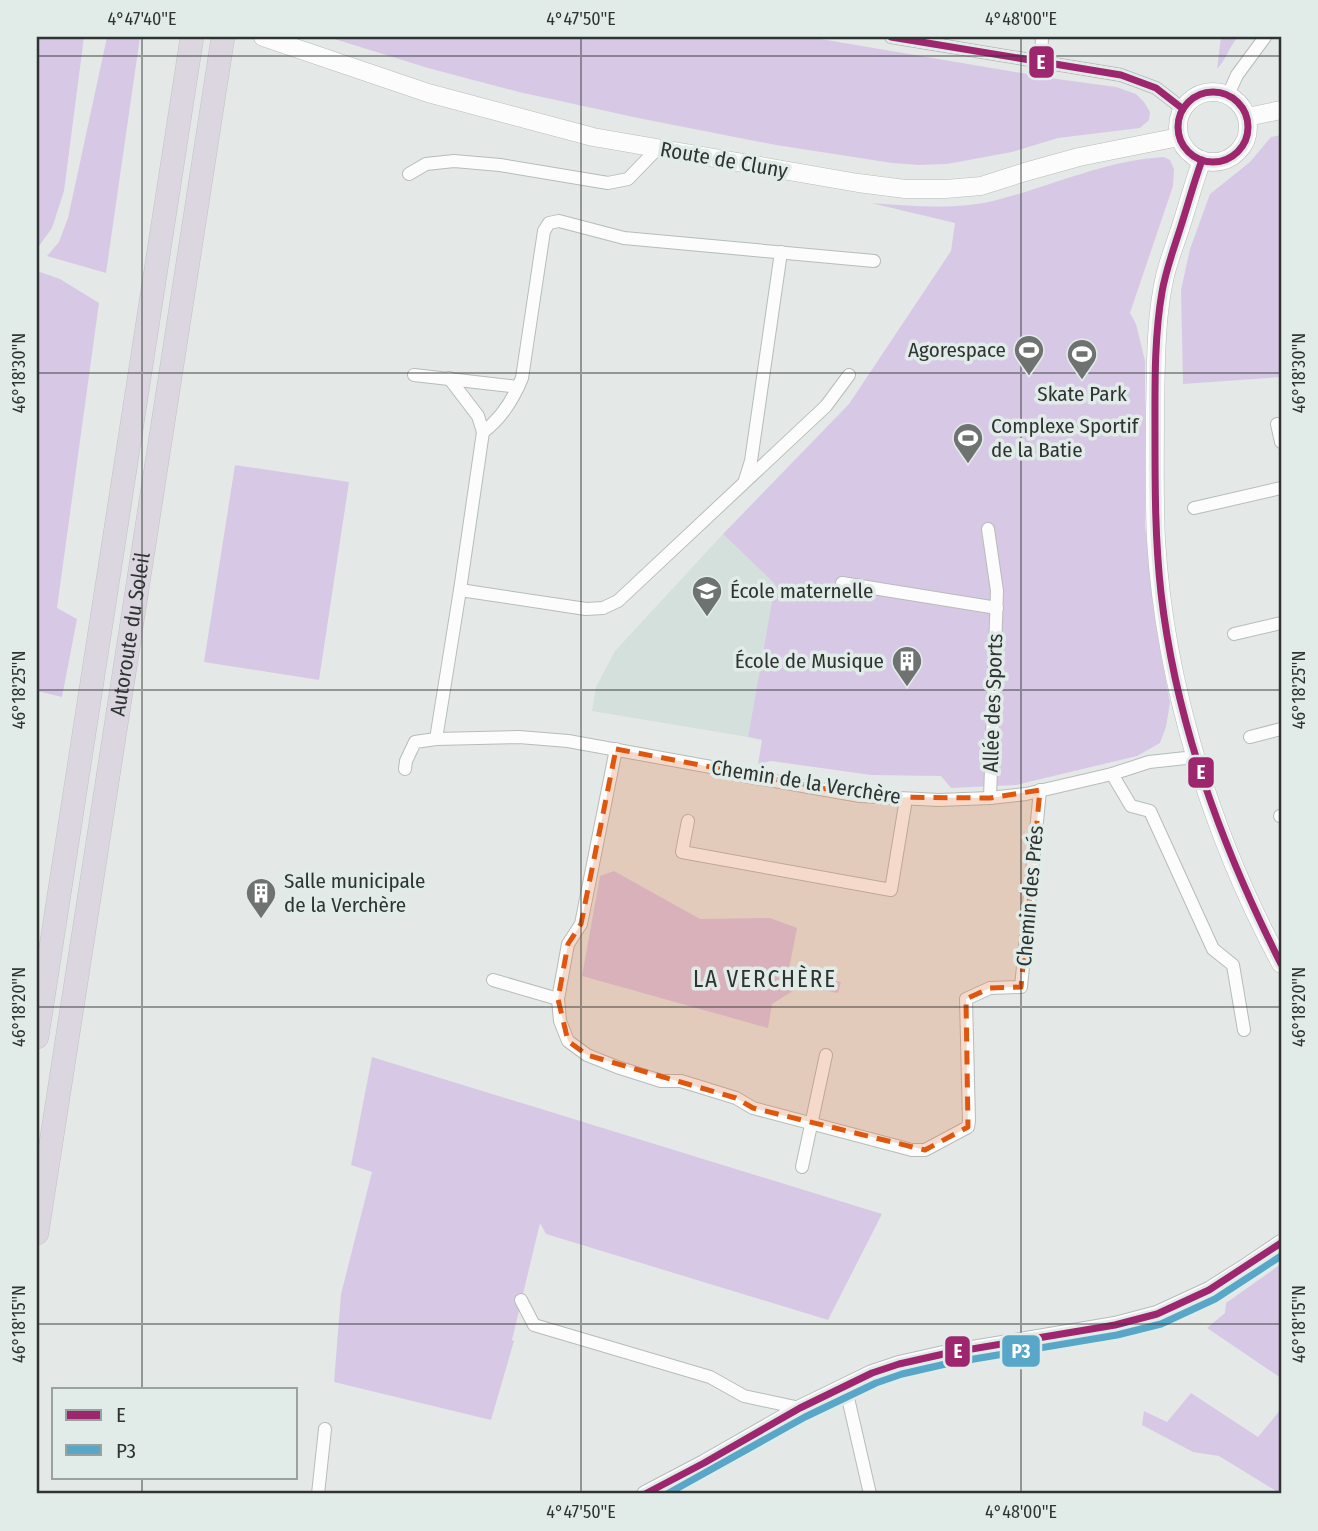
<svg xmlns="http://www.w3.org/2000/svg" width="1318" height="1531" viewBox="0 0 1318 1531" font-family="'Fira Sans Condensed',sans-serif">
	<rect width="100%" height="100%" fill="#e4e9e7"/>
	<!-- built -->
	<polygon fill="#d3e0db" points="723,534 775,584 748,737 592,711 596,687 615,651"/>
	<!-- green -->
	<g fill="#d7c9e6">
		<polygon points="37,37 84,37 64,191 52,228 39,246 37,245"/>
		<polygon points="107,37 140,37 106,273 47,256 59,242 68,218"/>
		<polygon points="328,37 809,37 1057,79 1116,87 1136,94 1144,102 1150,112 1149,120 1140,128 1058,138 1012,152 947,164 919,165 892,163 776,145 638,118 519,92 428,68"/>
		<path d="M 1221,37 L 1238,37 C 1229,47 1227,58 1217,69 Z"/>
		<polygon points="1281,135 1281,377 1183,384 1181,290 1190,249 1210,194 1250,162 1271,137"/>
		<path d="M 1164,157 L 1170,160 L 1174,169 L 1173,186 L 1130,313 L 1136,324 L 1145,361 L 1145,525 L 1156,627 L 1170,703 L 1166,727 L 1160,743 L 1137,756 L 1016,785 L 951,788 L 941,776 L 871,775 L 771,761 L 758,764 L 762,740 L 748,737 L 775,584 L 723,534 L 849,404 L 951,251 L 955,223 L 871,203 C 911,206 954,210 993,201 C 1050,187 1105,160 1164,157 Z"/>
		<polygon points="37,271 60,279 99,303 57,608 77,619 62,697 37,691"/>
		<polygon points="235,465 349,482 319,680 204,662"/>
		<polygon points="614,871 700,919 770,918 797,928 789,969 841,982 838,993 801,986 772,1004 768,1028 582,976 600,876"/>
		<polygon points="372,1057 882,1214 828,1320 546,1234 540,1223 512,1340 514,1341 491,1420 334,1382 341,1294 372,1172 351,1165"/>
		<polygon points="1281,1264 1281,1378 1207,1328 1225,1313 1226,1303"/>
		<polygon points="1191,1393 1258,1437 1281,1409 1281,1494 1219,1456 1193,1452 1142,1425 1144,1411 1167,1422"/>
	</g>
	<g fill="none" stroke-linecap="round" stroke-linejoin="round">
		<!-- minor casing -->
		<g stroke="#b7bcba" stroke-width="14">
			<g id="minor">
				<polyline points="891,37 1121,75 1156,88 1183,109"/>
				<polyline points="1041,62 1042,37"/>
				<polyline points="1228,95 1237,75 1265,37"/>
				<polyline points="409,174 426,164 454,161 500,165 608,183 628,179 658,148"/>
				<polyline points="414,375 518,387"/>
				<polyline points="449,378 478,416 483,432 460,590"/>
				<polyline points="1277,424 1281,442"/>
				<path d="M 483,432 C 502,418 513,400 522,378 L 544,231 L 549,223 L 559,221 L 624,238 L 874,261"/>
				<polyline points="745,480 751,461 781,252"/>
				<polyline points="1194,508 1281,488"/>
				<polyline points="988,529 997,591 990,798"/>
				<polyline points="842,583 997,608"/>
				<polyline points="1234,634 1281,623"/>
				<polyline points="1250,737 1281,729"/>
				<polyline points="436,739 460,590 586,609 603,608 618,601 826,406 849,375"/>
				<polyline points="616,749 581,924 568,944 558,999 560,1021 568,1041 587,1055 617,1067 661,1081 681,1081 736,1098 753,1108 912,1150 925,1150 968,1127 969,1121 966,999 990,988 1021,987 1040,790"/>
				<polyline points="405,769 406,761 415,742 436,739 519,737 568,741 711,767 745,776 860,796 939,800 990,798 1026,794 1112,774 1149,762 1195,757"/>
				<polyline points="1112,774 1131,806 1150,811 1213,949 1233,965 1244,1030"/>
				<polyline points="1280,816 1281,816"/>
				<polyline points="688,821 682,852 891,890 906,799"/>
				<polyline points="493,980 558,999"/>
				<polyline points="802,1167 826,1055"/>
				<polyline points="521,1300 534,1325 710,1377 744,1396 800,1408"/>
				<polyline points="845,1385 870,1494"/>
				<polyline points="318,1494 325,1429"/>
			</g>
		</g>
		<!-- tertiary casing -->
		<g stroke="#b7bcba" stroke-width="18">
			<polyline id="tertiary" points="645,1494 704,1463 800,1408 872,1373 899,1364 948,1353 1115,1325 1157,1314 1209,1290 1247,1266 1281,1243"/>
		</g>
		<!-- secondary casing -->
		<g stroke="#b7bcba" stroke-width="19">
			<g id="secondary">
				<polyline points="263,37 428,93 593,137 858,183 905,189 946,189 981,186 1025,172 1079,157 1179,137"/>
				<circle cx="1213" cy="127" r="35"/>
				<polyline points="1247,117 1281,110"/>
				<path d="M 1202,160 C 1194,182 1188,204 1181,226 C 1176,242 1169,259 1165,276 C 1155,318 1156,370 1155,413 C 1155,455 1154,498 1156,540 C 1165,686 1212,836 1281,964"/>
			</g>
		</g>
		<!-- motorway casing -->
		<g stroke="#c0c3c2" stroke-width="24">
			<g id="motorway">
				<polyline points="37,1037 192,37"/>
				<path id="s1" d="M 37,1233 L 223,37"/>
			</g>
		</g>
		<!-- minor -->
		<use href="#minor" stroke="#fbfcfb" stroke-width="12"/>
		<!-- tertiary -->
		<use href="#tertiary" stroke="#fbfcfb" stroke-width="16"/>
		<!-- secondary -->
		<use href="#secondary" stroke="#fbfcfb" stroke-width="18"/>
		<!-- motorway -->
		<use href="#motorway" stroke="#dbd6df" stroke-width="23"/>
		<!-- bus-1 casing -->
		<g stroke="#e1ece8" stroke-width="12">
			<g id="bus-1">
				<polyline points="891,37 1121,75 1156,88 1183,109"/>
				<circle cx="1213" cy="127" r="35"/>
				<path d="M 1202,160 C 1194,182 1188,204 1181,226 C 1174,248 1166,269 1162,292 C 1154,338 1155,387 1155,434 C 1155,488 1155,540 1161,593 C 1176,724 1222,847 1281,964"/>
				<polyline points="645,1494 704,1463 800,1408 872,1373 899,1364 948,1353 1115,1325 1157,1314 1209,1290 1281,1243"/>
			</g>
		</g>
		<!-- bus-2 casing -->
		<g stroke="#e1ece8" stroke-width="12">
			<polyline id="bus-2" points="667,1494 805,1417 876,1383 902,1374 950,1363 1117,1335 1161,1324 1215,1299 1281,1256"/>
		</g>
		<!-- bus-1 -->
		<use href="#bus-1" stroke="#9d266f" stroke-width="7"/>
		<!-- bus-2 -->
		<use href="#bus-2" stroke="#58a6c8" stroke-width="7"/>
	</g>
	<!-- marked area -->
	<path fill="#df570e" fill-opacity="0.2" stroke="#df570e" stroke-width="5" stroke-dasharray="14 9" stroke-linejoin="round" d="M 616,749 L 869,797 L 990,798 L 1040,790 L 1021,987 L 990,988 L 966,999 L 968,1127 L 925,1150 L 753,1108 L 736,1098 L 587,1055 L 568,1041 L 558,999 L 568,944 L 581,924 Z"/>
	<!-- ticks -->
	<path fill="none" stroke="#2f3432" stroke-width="2" stroke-opacity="0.45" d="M 142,37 L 142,1389M 581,37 L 581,1494M 1021,37 L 1021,1494M 37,56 L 1281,56M 37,373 L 1281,373M 37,690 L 1281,690M 37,1007 L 1281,1007M 37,1324 L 1281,1324M 142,1477 L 142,1494"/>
	<!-- icons -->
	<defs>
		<g id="stadium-pin" transform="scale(1.575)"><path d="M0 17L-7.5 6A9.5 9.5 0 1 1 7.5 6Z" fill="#6e7371" stroke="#e1ece8"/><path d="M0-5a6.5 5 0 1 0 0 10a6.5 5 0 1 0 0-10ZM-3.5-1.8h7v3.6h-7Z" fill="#fff"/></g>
		<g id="school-pin" transform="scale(1.575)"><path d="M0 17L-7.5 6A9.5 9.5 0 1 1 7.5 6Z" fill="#6e7371" stroke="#e1ece8"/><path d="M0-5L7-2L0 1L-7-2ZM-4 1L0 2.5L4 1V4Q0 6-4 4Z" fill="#fff"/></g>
		<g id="building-pin" transform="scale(1.575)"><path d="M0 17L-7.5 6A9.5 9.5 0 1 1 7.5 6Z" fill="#6e7371" stroke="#e1ece8"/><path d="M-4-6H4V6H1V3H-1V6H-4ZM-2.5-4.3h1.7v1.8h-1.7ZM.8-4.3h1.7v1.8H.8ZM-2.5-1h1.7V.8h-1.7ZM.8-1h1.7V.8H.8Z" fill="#fff"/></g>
	</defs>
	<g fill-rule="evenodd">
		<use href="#stadium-pin" x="1029" y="350"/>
		<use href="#stadium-pin" x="1082" y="354"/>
		<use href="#stadium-pin" x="968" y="438"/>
		<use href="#school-pin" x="707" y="591"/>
		<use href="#building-pin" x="907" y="661"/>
		<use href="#building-pin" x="261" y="893"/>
	</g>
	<g text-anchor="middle" stroke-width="7" stroke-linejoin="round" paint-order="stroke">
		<!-- street labels -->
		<g font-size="21" fill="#2f3432" stroke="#e1ece8">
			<text transform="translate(724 160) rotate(10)" y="7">Route de Cluny</text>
			<text dy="7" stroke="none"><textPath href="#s1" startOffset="606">Autoroute du Soleil</textPath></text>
			<text transform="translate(993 703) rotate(-88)" y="7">Allée des Sports</text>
			<text transform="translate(806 782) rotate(9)" y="7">Chemin de la Verchère</text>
			<text transform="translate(1030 896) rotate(-85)" y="7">Chemin des Prés</text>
		</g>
		<!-- poi labels -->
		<g font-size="21" fill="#2f3432" stroke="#e1ece8" text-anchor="start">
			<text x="1006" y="357" text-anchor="end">Agorespace</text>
			<text x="1082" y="401" text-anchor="middle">Skate Park</text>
			<text x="991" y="433">Complexe Sportif<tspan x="991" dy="24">de la Batie</tspan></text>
			<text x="730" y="598">École maternelle</text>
			<text x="884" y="668" text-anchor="end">École de Musique</text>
			<text x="284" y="888">Salle municipale<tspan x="284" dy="24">de la Verchère</tspan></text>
		</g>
		<!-- neighbourhood labels -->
		<g font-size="23" letter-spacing="2" fill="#2f3432" stroke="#e1ece8">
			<text x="765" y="987">LA VERCHÈRE</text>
		</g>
	</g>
	<g stroke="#e1ece8" stroke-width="2.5">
		<rect x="1028" y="45" width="27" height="34" rx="7" fill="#9d266f"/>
		<rect x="1187" y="756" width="28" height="33" rx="7" fill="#9d266f"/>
		<rect x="1001" y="1334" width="40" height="34" rx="7" fill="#58a6c8"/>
		<rect x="944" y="1335" width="27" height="33" rx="7" fill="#9d266f"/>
	</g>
	<g font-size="19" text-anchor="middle" font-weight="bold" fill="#fff">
		<text x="1041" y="69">E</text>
		<text x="1201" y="779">E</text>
		<text x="1021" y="1358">P3</text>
		<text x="958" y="1358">E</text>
	</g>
	<!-- border -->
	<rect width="1318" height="1531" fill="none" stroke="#e1ece8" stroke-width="77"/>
	<!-- legend -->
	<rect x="52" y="1388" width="245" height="91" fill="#e1ece8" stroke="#9aa29f" stroke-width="2"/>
	<rect x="66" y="1410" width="35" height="10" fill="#9d266f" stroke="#9aa29f" stroke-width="2"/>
	<text x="116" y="1422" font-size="21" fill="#2f3432">E</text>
	<rect x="66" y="1445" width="35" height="10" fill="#58a6c8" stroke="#9aa29f" stroke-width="2"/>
	<text x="116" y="1458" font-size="21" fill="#2f3432">P3</text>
	<rect x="38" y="38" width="1242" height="1454" fill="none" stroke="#2f3432" stroke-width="2.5"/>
	<g font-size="18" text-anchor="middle" fill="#2f3432">
		<text x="142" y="25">4°47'40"E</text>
		<text x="581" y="25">4°47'50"E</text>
		<text x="1021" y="25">4°48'00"E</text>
		<text transform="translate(19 373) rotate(-90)" y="6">46°18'30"N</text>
		<text transform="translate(1299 373) rotate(-90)" y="6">46°18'30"N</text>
		<text transform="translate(19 690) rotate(-90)" y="6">46°18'25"N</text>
		<text transform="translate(1299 690) rotate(-90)" y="6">46°18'25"N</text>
		<text transform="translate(19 1007) rotate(-90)" y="6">46°18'20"N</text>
		<text transform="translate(1299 1007) rotate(-90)" y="6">46°18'20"N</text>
		<text transform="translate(19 1324) rotate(-90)" y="6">46°18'15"N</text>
		<text transform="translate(1299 1324) rotate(-90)" y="6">46°18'15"N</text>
		<text x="581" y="1518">4°47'50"E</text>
		<text x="1021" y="1518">4°48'00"E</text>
	</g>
</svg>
